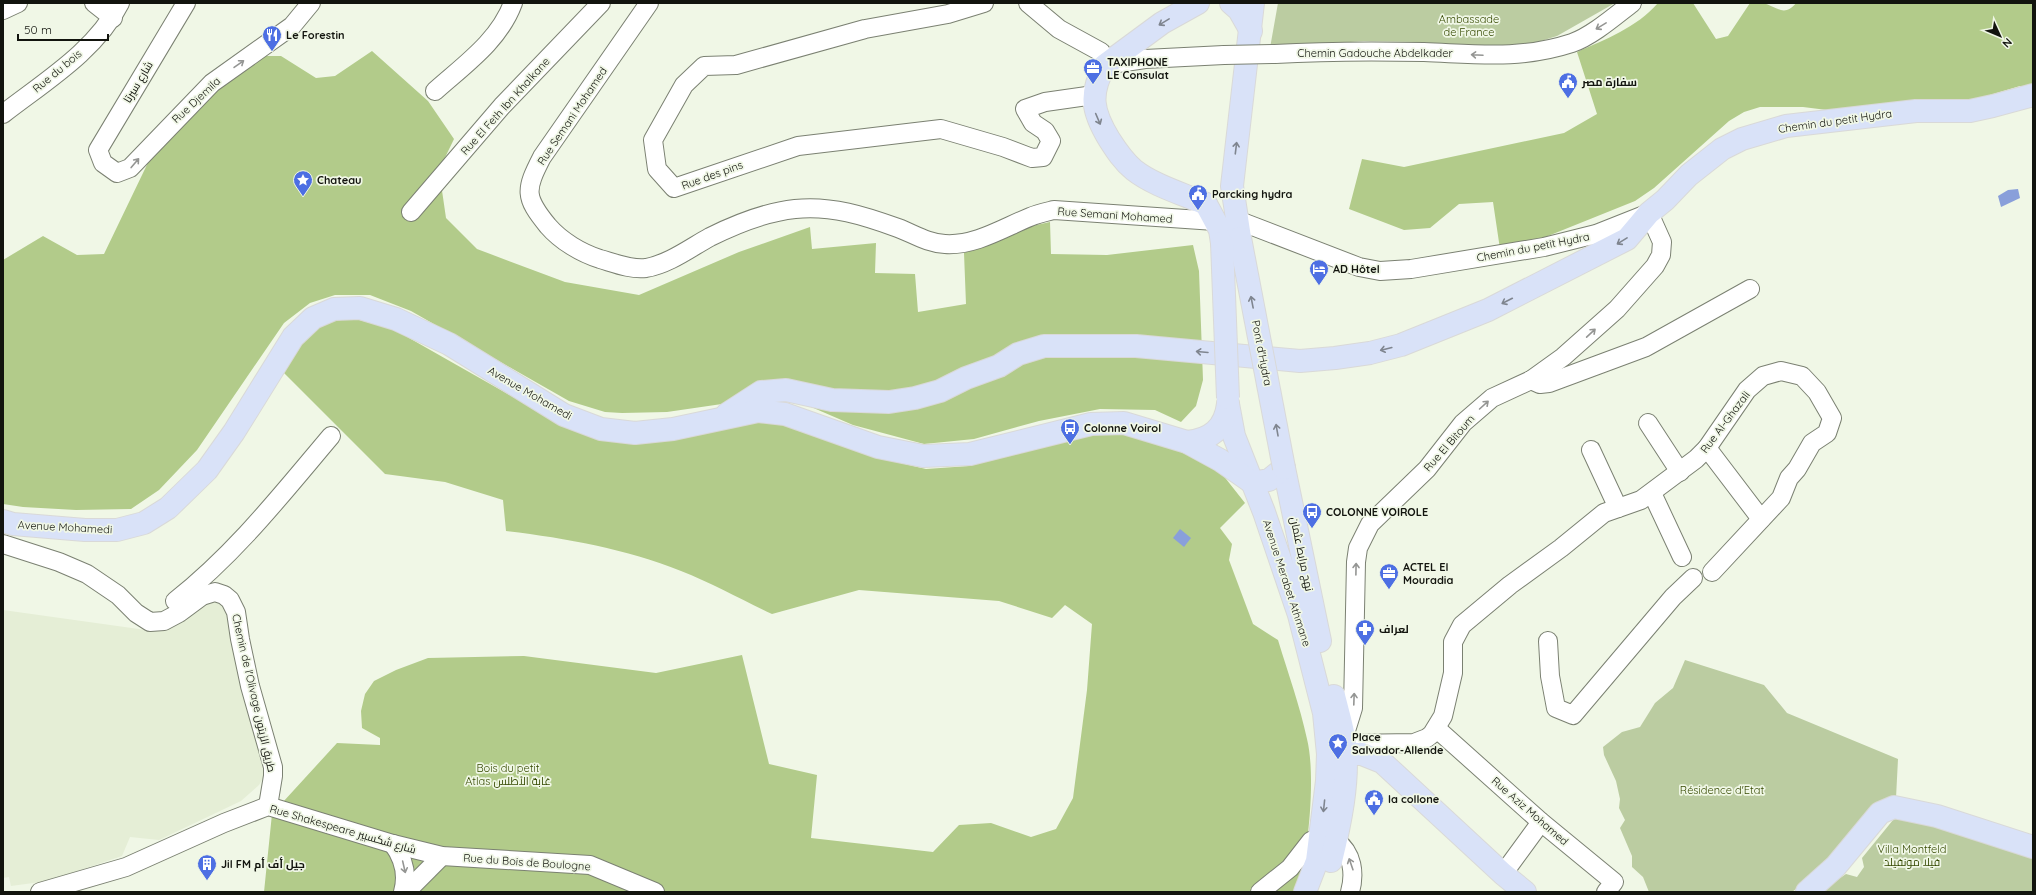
<svg xmlns="http://www.w3.org/2000/svg" width="2036" height="895" viewBox="0 0 2036 895" font-family="Quicksand,Cairo,sans-serif">
	<rect width="100%" height="100%" fill="#f0f7e6"/>
	<!-- built -->
	<polygon fill="#e5eed6" points="217,600 225,603 269,768 259,785 241,801 159,840 130,837 122,856 48,881 11,886 9,877 3,878 3,610 146,630 157,630 208,601"/>
	<!-- green -->
	<g fill="#bbcca1">
		<polygon points="1278,3 1615,3 1557,36 1528,45 1468,46 1417,42 1364,41 1270,48"/>
		<polygon points="1685,660 1764,685 1787,713 1898,759 1896,798 1822,869 1792,892 1649,892 1643,877 1632,867 1632,856 1620,828 1625,820 1619,808 1620,799 1616,781 1604,755 1603,747 1622,732 1640,727 1655,703 1673,688"/>
		<polygon points="1904,814 2033,858 2033,892 1819,892 1846,874 1857,877 1864,867 1862,858 1893,820"/>
	</g>
	<!-- forest -->
	<g fill="#b2cb8a">
		<path d="M 1658,3 L 1693,3 L 1716,39 L 1728,36 L 1750,3 C 1754,3 1760,2 1763,3 C 1776,6 1784,18 1796,3 L 2033,3 L 2033,91 L 2020,86 L 1980,98 L 1875,116 L 1803,107 L 1760,107 L 1744,112 L 1729,121 L 1654,188 L 1635,201 L 1538,240 L 1500,249 L 1493,202 L 1459,204 L 1430,228 L 1404,230 L 1349,209 L 1362,159 L 1404,167 L 1564,133 L 1597,114 L 1577,52 C 1606,39 1636,28 1658,3 Z"/>
		<polygon points="372,51 428,101 454,139 439,170 446,218 477,249 565,282 639,295 739,252 810,227 812,249 876,243 875,273 915,274 918,312 966,304 964,253 1018,229 1050,222 1051,254 1107,255 1193,245 1199,271 1203,380 1196,406 1181,422 1155,410 1100,409 1039,421 974,439 924,444 853,425 795,400 763,398 667,412 622,413 605,412 569,401 411,311 370,295 335,295 310,303 284,323 197,450 159,490 131,509 76,510 23,507 3,504 3,260 43,236 77,255 104,254 156,146 214,93 262,56 281,56 316,78 335,76"/>
		<path d="M 356,319 L 395,330 L 538,411 L 579,432 L 757,421 L 779,423 L 871,456 L 926,469 L 969,466 L 1090,435 L 1125,435 L 1171,448 L 1215,465 L 1245,503 L 1220,528 L 1232,544 L 1229,560 L 1253,624 L 1278,640 C 1288,673 1300,706 1307,739 C 1316,774 1309,859 1295,892 L 264,892 L 272,814 L 337,743 L 380,745 L 380,738 L 362,728 L 361,711 L 365,694 L 374,681 L 396,670 L 428,658 L 524,656 L 656,673 L 742,655 L 769,764 L 817,775 L 811,838 L 933,852 L 959,825 L 991,823 L 1031,837 L 1056,829 L 1073,798 L 1087,690 L 1092,624 L 1065,605 L 1052,618 L 999,601 L 859,590 L 772,614 C 742,600 712,583 681,571 C 626,549 565,538 506,531 L 503,500 L 445,482 L 385,474 L 279,368 L 307,330 L 327,321 Z"/>
	</g>
	<!-- water -->
	<g fill="#899fda">
		<polygon points="2018,189 2020,198 2001,207 1998,196 2008,190"/>
		<polygon points="1180,529 1191,538 1184,547 1173,538"/>
	</g>
	<g fill="none" stroke-linecap="round" stroke-linejoin="round">
		<!-- minor casing -->
		<g stroke="#7b8172" stroke-width="20">
			<g id="minor">
				<polyline points="94,3 113,18"/>
				<polyline points="186,3 98,150 103,163 117,173 130,168 212,83 292,26 311,3"/>
				<path d="M 649,3 L 542,157 C 525,190 524,197 548,226 C 561,241 581,253 600,259 C 614,263 631,270 646,268 C 669,264 690,248 710,237 C 736,224 766,212 795,209 C 831,205 865,216 898,228 C 914,234 927,243 945,244 C 975,246 1003,228 1030,217 C 1037,214 1046,212 1054,210 L 1215,221"/>
				<polyline points="984,3 948,14 865,29 736,65 704,66 684,85 653,140 657,169 674,188 798,146 941,129 1003,147 1032,158 1043,157 1051,141 1045,131 1033,123 1025,109 1045,102 1094,95"/>
				<polyline points="1028,3 1059,29 1101,52 1105,65 1145,59 1224,55"/>
				<polyline points="3,10 18,3"/>
				<path d="M 1275,54 C 1325,51 1374,51 1424,52 C 1477,54 1520,60 1572,43 C 1592,36 1615,16 1632,3"/>
				<path d="M 435,91 C 464,65 499,41 513,3"/>
				<path d="M 3,114 C 44,82 96,51 120,3"/>
				<polyline points="411,212 502,106 601,3"/>
				<polyline points="1237,220 1359,267 1380,271 1411,269 1544,247 1596,234 1649,213 1662,242 1661,255 1655,266 1617,309 1563,357 1531,380 1492,398 1463,423 1427,469 1370,524 1358,548 1356,562 1353,708 1344,737"/>
				<polyline points="1531,380 1540,384 1549,383 1646,347 1750,289"/>
				<polyline points="1648,423 1680,472"/>
				<polyline points="1707,448 1761,519"/>
				<polyline points="1591,450 1618,508"/>
				<polyline points="1652,493 1682,557"/>
				<polyline points="3,544 59,562 87,574 118,595 136,613 150,622 164,621 179,613 202,596 215,592 224,595 230,600 236,612 240,639 250,686 273,767 273,776 268,806"/>
				<path d="M 175,601 C 235,554 282,494 331,436"/>
				<polyline points="1548,641 1550,676 1556,708 1573,715 1673,597 1693,578"/>
				<polyline points="1437,729 1541,822 1614,882 1606,892"/>
				<polyline points="1345,744 1414,743 1427,738 1432,734 1443,716 1453,673 1453,642 1462,625 1510,585 1561,548 1604,513 1641,500 1696,459 1707,448 1747,390 1763,376 1781,371 1802,376 1817,392 1832,418 1827,433 1812,443 1797,469 1789,478 1781,498 1712,572"/>
				<path d="M 393,844 C 404,859 408,874 403,892"/>
				<polyline points="1503,874 1541,822"/>
				<polyline points="40,892 126,867 224,823 268,806 393,844 442,856 590,865 655,892"/>
				<polyline points="406,892 442,856"/>
				<path d="M 1260,892 L 1290,868 L 1311,841 L 1321,836 C 1326,837 1333,838 1336,841 C 1353,853 1355,874 1350,892"/>
			</g>
		</g>
		<!-- major casing -->
		<g stroke="#d9d9d8" stroke-width="24">
			<g id="major">
				<path d="M 1198,3 L 1162,23 L 1105,65 C 1089,94 1092,111 1109,139 C 1116,150 1123,161 1134,170 C 1153,185 1183,194 1206,204"/>
				<polyline points="1231,3 1239,10 1251,31"/>
				<polyline points="1206,204 1220,230 1222,243"/>
				<polyline points="1240,238 1232,186 1253,3"/>
				<polyline points="1228,404 1234,436 1264,512 1299,615 1324,713 1328,754 1327,781 1317,861 1305,892"/>
				<polyline points="727,414 761,392 786,390 832,400 889,402 915,398 940,391 966,378 999,366 1018,354 1044,346 1136,346 1300,361 1335,358 1370,353 1401,345 1488,310 1627,239 1649,213 1665,200 1689,175 1722,149 1742,139 1786,126 1916,111 1970,111 1993,106 2033,95"/>
				<path d="M 1187,442 C 1211,440 1225,428 1228,404"/>
				<polyline points="1284,468 1320,641"/>
				<polyline points="3,521 13,524 85,530 117,530 144,523 168,508 207,470 234,432 293,337 313,318 334,309 360,308 396,319 449,344 564,415 601,429 635,433 673,429 758,411 785,414 878,447 923,456 970,454 1091,424 1124,423 1187,442 1220,460 1250,481 1257,482 1269,480 1284,468"/>
				<polyline points="1332,754 1362,754 1382,762 1503,874 1525,892"/>
				<path d="M 1331,861 C 1340,824 1349,782 1345,744 C 1343,728 1338,712 1334,696"/>
				<polyline points="1807,892 1836,866 1880,813 1894,807 1937,816 2033,847"/>
			</g>
		</g>
		<!-- minor -->
		<use href="#minor" stroke="#fff" stroke-width="18"/>
		<!-- major -->
		<use href="#major" stroke="#d9e2f8" stroke-width="22"/>
		<!-- minor-bridge casing -->
		<g stroke="#7b8172" stroke-width="20" stroke-linecap="butt">
			<polyline id="minor-bridge" points="1224,55 1275,54"/>
		</g>
		<!-- major-bridge casing -->
		<g stroke="#d9d9d8" stroke-width="24" stroke-linecap="butt">
			<g id="major-bridge">
				<polyline points="1240,238 1284,468"/>
				<polyline points="1222,243 1228,398"/>
			</g>
		</g>
		<!-- minor-bridge -->
		<use href="#minor-bridge" stroke="#fff" stroke-width="18"/>
		<!-- major-bridge -->
		<use href="#major-bridge" stroke="#d9e2f8" stroke-width="22"/>
	</g>
	<!-- one-way arrows -->
	<defs><path id="oneway-shaft" d="M-6 0H5M1.5-3L5.5 0L1.5 3" fill="none" stroke-width="1.6" stroke-linecap="round" stroke-linejoin="round"/></defs>
	<g stroke="#7f858f">
		<use href="#oneway-shaft" transform="translate(1164 22) rotate(149)"/>
		<use href="#oneway-shaft" transform="translate(1098 119) rotate(67)"/>
		<use href="#oneway-shaft" transform="translate(1236 148) rotate(-83)"/>
		<use href="#oneway-shaft" transform="translate(1622 241) rotate(148)"/>
		<use href="#oneway-shaft" transform="translate(1507 301) rotate(153)"/>
		<use href="#oneway-shaft" transform="translate(1252 302) rotate(-101)"/>
		<use href="#oneway-shaft" transform="translate(1386 349) rotate(166)"/>
		<use href="#oneway-shaft" transform="translate(1202 352) rotate(-175)"/>
		<use href="#oneway-shaft" transform="translate(1277 430) rotate(-100)"/>
		<use href="#oneway-shaft" transform="translate(1324 806) rotate(96)"/>
	</g>
	<g stroke="#949593">
		<use href="#oneway-shaft" transform="translate(1601 26) rotate(149)"/>
		<use href="#oneway-shaft" transform="translate(1477 55) rotate(-177)"/>
		<use href="#oneway-shaft" transform="translate(239 64) rotate(-35)"/>
		<use href="#oneway-shaft" transform="translate(135 163) rotate(-50)"/>
		<use href="#oneway-shaft" transform="translate(1591 333) rotate(-43)"/>
		<use href="#oneway-shaft" transform="translate(1484 405) rotate(-42)"/>
		<use href="#oneway-shaft" transform="translate(1356 569) rotate(-89)"/>
		<use href="#oneway-shaft" transform="translate(1354 699) rotate(-88)"/>
		<use href="#oneway-shaft" transform="translate(1351 864) rotate(-109)"/>
		<use href="#oneway-shaft" transform="translate(404 867) rotate(77)"/>
	</g>
	<!-- icons -->
	<defs>
		<g id="restaurant-pin" transform="scale(1)"><path d="M0 17L-7.5 6A9.5 9.5 0 1 1 7.5 6Z" fill="#4d6fe3" stroke="#f0f7e6"/><path d="M-5-6h1v4h1v-4h1v4h1v-4h1v5L-1.5 .5V6h-2V.5L-5-1ZM5-6V6H3V1.5H1.5Q1.5-4 5-6Z" fill="#fff"/></g>
		<g id="office-pin" transform="scale(1)"><path d="M0 17L-7.5 6A9.5 9.5 0 1 1 7.5 6Z" fill="#4d6fe3" stroke="#f0f7e6"/><path d="M-6-3h4V-5.5h4V-3h4V5H-6ZM-1-4.5V-3h2v-1.5ZM-6 0V1H6V0Z" fill="#fff"/></g>
		<g id="civic-pin" transform="scale(1)"><path d="M0 17L-7.5 6A9.5 9.5 0 1 1 7.5 6Z" fill="#4d6fe3" stroke="#f0f7e6"/><path d="M-.6-6.5H3V-4.5H.6V-3L4-1V1h2V6H-6V1h2V-1L-.6-3ZM-1.2 2.5V6h2.4V2.5Z" fill="#fff"/></g>
		<g id="sight-pin" transform="scale(1)"><path d="M0 17L-7.5 6A9.5 9.5 0 1 1 7.5 6Z" fill="#4d6fe3" stroke="#f0f7e6"/><path d="M0-6L1.8-2.2L6-1.7L2.9 1.2L3.7 5.4L0 3.3L-3.7 5.4L-2.9 1.2L-6-1.7L-1.8-2.2Z" fill="#fff"/></g>
		<g id="hotel-pin" transform="scale(1)"><path d="M0 17L-7.5 6A9.5 9.5 0 1 1 7.5 6Z" fill="#4d6fe3" stroke="#f0f7e6"/><path d="M-6-4.5h1.5V1H6V5H4.5V3h-9V5H-6ZM-4 0a1.8 1.8 0 1 1 3.6 0ZM.5 0V-2.5h3Q6-2.5 6 0Z" fill="#fff"/></g>
		<g id="bus-pin" transform="scale(1)"><path d="M0 17L-7.5 6A9.5 9.5 0 1 1 7.5 6Z" fill="#4d6fe3" stroke="#f0f7e6"/><path d="M-5-6H5V4H4V6H2V4H-2V6H-4V4H-5ZM-3.5-4V0h7V-4ZM-3.5 1.2v1.5H-2V1.2ZM2 1.2v1.5H3.5V1.2Z" fill="#fff"/></g>
		<g id="pharmacy-pin" transform="scale(1)"><path d="M0 17L-7.5 6A9.5 9.5 0 1 1 7.5 6Z" fill="#4d6fe3" stroke="#f0f7e6"/><path d="M-2-6h4v4h4v4h-4v4h-4v-4h-4v-4h4Z" fill="#fff"/></g>
		<g id="building-pin" transform="scale(1)"><path d="M0 17L-7.5 6A9.5 9.5 0 1 1 7.5 6Z" fill="#4d6fe3" stroke="#f0f7e6"/><path d="M-4-6H4V6H1V3H-1V6H-4ZM-2.5-4.3h1.7v1.8h-1.7ZM.8-4.3h1.7v1.8H.8ZM-2.5-1h1.7V.8h-1.7ZM.8-1h1.7V.8H.8Z" fill="#fff"/></g>
	</defs>
	<g fill-rule="evenodd">
		<use href="#restaurant-pin" x="272" y="35"/>
		<use href="#office-pin" x="1093" y="68"/>
		<use href="#civic-pin" x="1568" y="82"/>
		<use href="#sight-pin" x="303" y="180"/>
		<use href="#civic-pin" x="1198" y="194"/>
		<use href="#hotel-pin" x="1319" y="269"/>
		<use href="#bus-pin" x="1070" y="428"/>
		<use href="#bus-pin" x="1312" y="512"/>
		<use href="#office-pin" x="1389" y="573"/>
		<use href="#pharmacy-pin" x="1365" y="629"/>
		<use href="#sight-pin" x="1338" y="743"/>
		<use href="#civic-pin" x="1374" y="799"/>
		<use href="#building-pin" x="207" y="864"/>
	</g>
	<g text-anchor="middle" stroke-width="3.5" stroke-linejoin="round" paint-order="stroke">
		<!-- park labels -->
		<g font-size="11" fill="#354900" stroke="#f0f7e6">
			<text x="1469" y="23">Ambassade<tspan x="1469" dy="13">de France</tspan></text>
			<text x="508" y="772">Bois du petit<tspan x="508" dy="13">Atlas غابة الأطلس</tspan></text>
			<text x="1722" y="794">Résidence d'Etat</text>
			<text x="1912" y="853">Villa Montfeld<tspan x="1912" dy="13">فيلا مونفيلد</tspan></text>
		</g>
		<!-- poi labels -->
		<g font-size="11" font-weight="bold" fill="#12140e" stroke="#f0f7e6" text-anchor="start">
			<text x="286" y="39">Le Forestin</text>
			<text x="1107" y="66">TAXIPHONE<tspan x="1107" dy="13">LE Consulat</tspan></text>
			<text x="1582" y="86">سفارة مصر</text>
			<text x="317" y="184">Chateau</text>
			<text x="1212" y="198">Parcking hydra</text>
			<text x="1333" y="273">AD Hôtel</text>
			<text x="1084" y="432">Colonne Voirol</text>
			<text x="1326" y="516">COLONNE VOIROLE</text>
			<text x="1403" y="571">ACTEL El<tspan x="1403" dy="13">Mouradia</tspan></text>
			<text x="1379" y="633">لعراف</text>
			<text x="1352" y="741">Place<tspan x="1352" dy="13">Salvador-Allende</tspan></text>
			<text x="1388" y="803">la collone</text>
			<text x="221" y="868">Jil FM جيل أف أم</text>
		</g>
		<!-- street labels -->
		<g font-size="11" fill="#12140e" stroke="#f0f7e6">
			<text x="1375" y="57">Chemin Gadouche Abdelkader</text>
			<text transform="translate(57 71) rotate(-40)" y="4">Rue du bois</text>
			<text transform="translate(138 82) rotate(-59)" y="4">شارع سيرتا</text>
			<text transform="translate(196 100) rotate(-43)" y="4">Rue Djemila</text>
			<text transform="translate(505 106) rotate(-48)" y="4">Rue El Feth Ibn Khalkane</text>
			<text transform="translate(572 116) rotate(-56)" y="4">Rue Semani Mohamed</text>
			<text transform="translate(1835 121) rotate(-8)" y="4">Chemin du petit Hydra</text>
			<text transform="translate(712 175) rotate(-20)" y="4">Rue des pins</text>
			<text transform="translate(1115 215) rotate(4)" y="4">Rue Semani Mohamed</text>
			<text transform="translate(1533 247) rotate(-11)" y="4">Chemin du petit Hydra</text>
			<text transform="translate(1262 353) rotate(79)" y="4">Pont d'Hydra</text>
			<text transform="translate(530 393) rotate(30)" y="4">Avenue Mohamedi</text>
			<text transform="translate(1725 422) rotate(-53)" y="4">Rue Al-Ghazali</text>
			<text transform="translate(1449 443) rotate(-49)" y="4">Rue El Bitoum</text>
			<text transform="translate(65 527) rotate(3)" y="4">Avenue Mohamedi</text>
			<text transform="translate(1302 554) rotate(78)" y="4">نهج مرابط عثمان</text>
			<text transform="translate(1287 583) rotate(72)" y="4">Avenue Merabet Athmane</text>
			<text transform="translate(254 693) rotate(77)" y="4">Chemin de l'Olivage طريق الزيتون</text>
			<text transform="translate(1530 811) rotate(41)" y="4">Rue Aziz Mohamed</text>
			<text transform="translate(343 829) rotate(16)" y="4">Rue Shakespeare شارع شكسبير</text>
			<text transform="translate(527 862) rotate(4)" y="4">Rue du Bois de Boulogne</text>
		</g>
	</g>
	<!-- border -->
	<rect width="2036" height="895" fill="none" stroke="#12140e" stroke-width="8"/>
	<!-- north arrow -->
	<g transform="translate(2000 36) rotate(134)" stroke="#f0f7e6" stroke-width="3" paint-order="stroke">
	<path d="M0-3L7 15L0 10L-7 15Z" fill="#12140e"/>
	<text y="-6" font-size="11" font-weight="bold" text-anchor="middle" fill="#12140e">N</text>
	</g>
	<!-- scale -->
	<path d="M18 34v6h90v-6" fill="none" stroke="#12140e" stroke-width="2"/>
	<text x="24" y="34" font-size="12" fill="#12140e" stroke="#f0f7e6" stroke-width="3" paint-order="stroke">50 m</text>
</svg>
